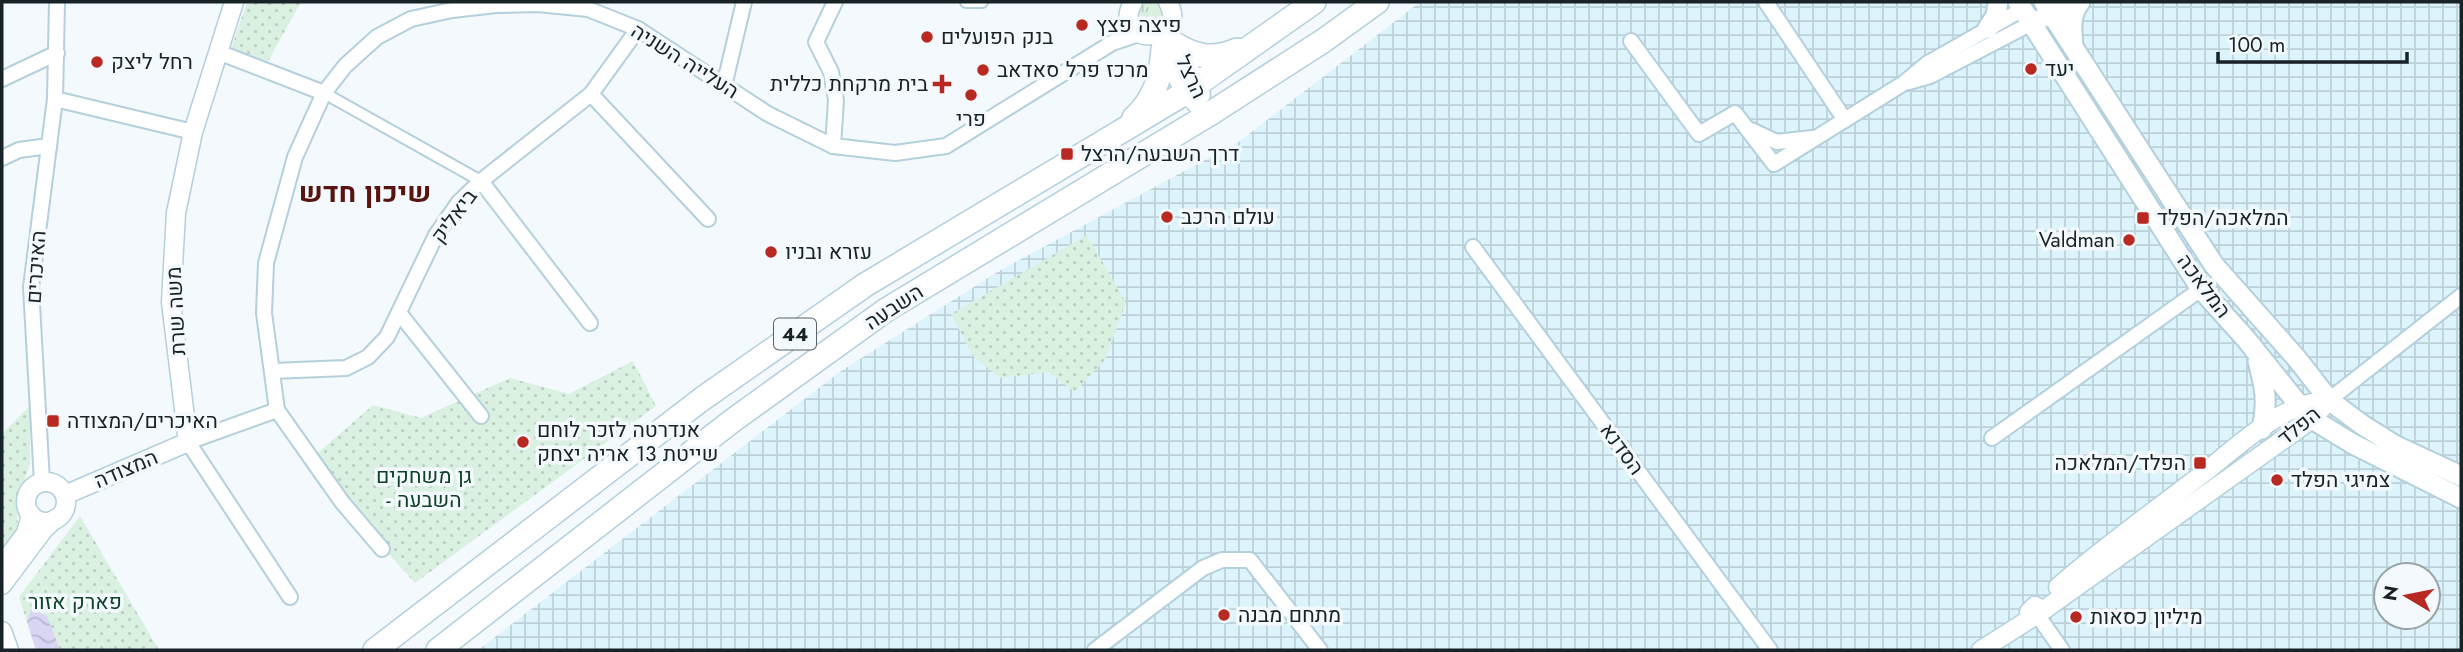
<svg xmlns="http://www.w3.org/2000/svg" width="2463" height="652" viewBox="0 0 2463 652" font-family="Jost,Heebo,sans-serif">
	<defs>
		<pattern id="industrial-grid" width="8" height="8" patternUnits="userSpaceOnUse" patternTransform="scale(1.75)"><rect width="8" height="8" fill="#ddf4fd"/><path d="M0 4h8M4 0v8" fill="none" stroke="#bdd1d9"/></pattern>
		<pattern id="grass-tufts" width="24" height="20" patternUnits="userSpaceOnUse" patternTransform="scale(1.75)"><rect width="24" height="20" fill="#daf0e1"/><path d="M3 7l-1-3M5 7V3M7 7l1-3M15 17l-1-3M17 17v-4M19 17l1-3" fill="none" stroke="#bacec1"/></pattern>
		<pattern id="park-dots" width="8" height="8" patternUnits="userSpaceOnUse" patternTransform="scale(1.75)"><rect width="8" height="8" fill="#daf0e1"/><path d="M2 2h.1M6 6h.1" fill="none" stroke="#bacec1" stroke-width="1.8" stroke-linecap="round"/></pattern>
		<pattern id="water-waves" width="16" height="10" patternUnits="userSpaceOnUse" patternTransform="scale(1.75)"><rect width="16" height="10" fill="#d9d6f4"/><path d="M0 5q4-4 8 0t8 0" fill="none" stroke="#bab7d1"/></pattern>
	</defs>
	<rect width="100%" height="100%" fill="#f3f9fc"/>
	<!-- industrial -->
	<path fill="url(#industrial-grid)" fill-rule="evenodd" d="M 1420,2 L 2461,2 L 2461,650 L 478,650 L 841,371 L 999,271 L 1240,141 ZM 2386,575 L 2428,575 L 2428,617 L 2386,617 Z"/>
	<!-- grass -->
	<circle fill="url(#grass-tufts)" cx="1150" cy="14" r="14"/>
	<!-- park -->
	<g fill="url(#park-dots)">
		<polygon points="247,2 301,2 268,61 231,49"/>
		<polygon points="1087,235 1126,303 1105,360 1075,392 1048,372 1000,378 973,356 951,314"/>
		<polygon points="633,361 656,406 415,583 342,502 311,459 373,405 421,418 510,378 569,394"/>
		<polygon points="30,406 30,464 18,499 17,530 2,550 2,434"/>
		<polygon points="80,516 159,650 36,650 19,597"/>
	</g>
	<!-- water -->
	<polygon fill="url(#water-waves)" points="31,609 47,616 60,650 36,650 27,622"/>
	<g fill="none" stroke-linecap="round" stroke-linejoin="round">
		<!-- pedestrian casing -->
		<g stroke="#b3d0dc" stroke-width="14">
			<g id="pedestrian">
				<polyline points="966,2 982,2"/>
				<polyline points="324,93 481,181"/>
			</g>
		</g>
		<!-- minor casing -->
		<g stroke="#b3d0dc" stroke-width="18">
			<g id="minor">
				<polyline points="1766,2 1845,120"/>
				<polyline points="1631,41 1699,134 1735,113 1774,164 1904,83 1928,63 2023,9"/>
				<polyline points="218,52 324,93"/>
				<polyline points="2,79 57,53"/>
				<polyline points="1909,82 1930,76 2032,23"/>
				<polyline points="724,86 744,2"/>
				<polyline points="591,94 708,219"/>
				<polyline points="55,99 193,132"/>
				<polyline points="1751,130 1777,142 1812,138"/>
				<polyline points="833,146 836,100 831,72 816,42 835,2"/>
				<polyline points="2,158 19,150 49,146"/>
				<polyline points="481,181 590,323"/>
				<polyline points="1473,247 1770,650"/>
				<polyline points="400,314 481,416"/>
				<polyline points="272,371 346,368 368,357 387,337 436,235 459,202 481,181 591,94 638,29"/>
				<polyline points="2329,400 2461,296"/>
				<polyline points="277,410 188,442 290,597"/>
				<polyline points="1992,438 2201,289"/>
				<polyline points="42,482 31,287 55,99 57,2"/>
				<polyline points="382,549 342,502 277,410 264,313 266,263 295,157 324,93 345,66 377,37 411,19 452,10 496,5 538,4 588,9 638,29 768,114 833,146 895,153 946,146 1112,43 1139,34"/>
				<polyline points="2038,616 2062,650"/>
				<polyline points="1095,650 1203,568 1222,560 1250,560 1320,650"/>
			</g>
		</g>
		<!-- tertiary casing -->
		<g stroke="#b3d0dc" stroke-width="21">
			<g id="tertiary">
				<path d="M 1133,2 C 1109,47 1191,46 1168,2"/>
				<polyline points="2032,23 2076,2"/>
				<polyline points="1174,43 1198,84 1201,95"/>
				<polyline points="1162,48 1185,93 1208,115"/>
				<circle cx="46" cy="502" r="20"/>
				<polyline points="65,495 188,442 171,302 176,213 193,132 234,2"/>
				<polyline points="6,560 26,533 31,515"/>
				<polyline points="2,585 44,529 55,519"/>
				<path d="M 2058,587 C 2105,546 2156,510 2205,472 C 2234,449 2276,410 2312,403"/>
				<polyline points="2041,612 2039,608 2035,606 2029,612 2033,617 2039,616 2041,612 2312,419 2329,400"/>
				<polyline points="2,631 9,650"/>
				<polyline points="1981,650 2033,617"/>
			</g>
		</g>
		<!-- secondary casing -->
		<g stroke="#b3d0dc" stroke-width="23">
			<g id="secondary">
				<polyline points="2018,2 2201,289 2246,339 2299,405 2312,419 2353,444 2461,498"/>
				<polyline points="2044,2 2214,265 2298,360 2329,400 2361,424 2396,446 2461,476"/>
				<polyline points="1988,28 1996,16 1998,2"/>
				<path d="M 2073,47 C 2072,31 2069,15 2080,2"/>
				<path d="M 2258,361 C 2265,388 2268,401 2262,429"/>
			</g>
		</g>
		<!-- trunk casing -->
		<g stroke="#b3d0dc" stroke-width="26">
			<g id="trunk">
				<path d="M 1175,44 C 1195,57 1214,60 1237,50"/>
				<path d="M 1134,118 C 1155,99 1161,76 1163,49"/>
				<polyline points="375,650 702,399 865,285 1185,93 1314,2"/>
				<polyline points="438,650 732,421 886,310 1208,115 1323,41 1377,2"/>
			</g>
		</g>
		<!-- pedestrian -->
		<use href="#pedestrian" stroke="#fff" stroke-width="10"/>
		<!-- minor -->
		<use href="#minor" stroke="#fff" stroke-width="14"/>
		<!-- tertiary -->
		<use href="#tertiary" stroke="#fff" stroke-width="18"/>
		<!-- secondary -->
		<use href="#secondary" stroke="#fff" stroke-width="19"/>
		<!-- trunk -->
		<use href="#trunk" stroke="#fff" stroke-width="23"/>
	</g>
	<!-- markers -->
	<g fill="#b72921" stroke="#f3f9fc" stroke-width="2.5">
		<circle cx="1082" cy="25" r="7"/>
		<circle cx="927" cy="37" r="7"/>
		<circle cx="97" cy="62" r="7"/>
		<circle cx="2031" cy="69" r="7"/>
		<circle cx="983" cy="70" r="7"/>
		<path d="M938.5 73.5h7v7h7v7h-7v7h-7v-7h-7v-7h7z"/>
		<circle cx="971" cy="95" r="7"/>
		<rect x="1060" y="147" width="14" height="14" rx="3.5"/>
		<circle cx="1167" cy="217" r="7"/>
		<rect x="2136" y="211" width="14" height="14" rx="3.5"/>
		<circle cx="2129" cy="240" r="7"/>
		<circle cx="771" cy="252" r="7"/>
		<rect x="46" y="414" width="14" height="14" rx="3.5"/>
		<circle cx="523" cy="442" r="7"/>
		<rect x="2193" y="456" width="14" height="14" rx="3.5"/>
		<circle cx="2277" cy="480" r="7"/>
		<circle cx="1224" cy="615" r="7"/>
		<circle cx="2076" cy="617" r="7"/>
	</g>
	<g text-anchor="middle" stroke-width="7" stroke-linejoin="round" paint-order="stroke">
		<!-- shield labels -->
		<rect fill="#f3f9fc" stroke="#596367" stroke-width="2" x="774" y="318.5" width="42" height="31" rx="5"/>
		<g font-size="19" font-weight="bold" fill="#172327">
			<text x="795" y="341">44</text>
		</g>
		<!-- poi labels -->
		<g font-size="21" fill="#172327" stroke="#f3f9fc" text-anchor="start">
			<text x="1096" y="32">פיצה פצץ</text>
			<text x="941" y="44">בנק הפועלים</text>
			<text x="111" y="69">רחל ליצק</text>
			<text x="2045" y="76">יעד</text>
			<text x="997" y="77">מרכז פרל סאדאב</text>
			<text x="928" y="91" text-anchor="end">בית מרקחת כללית</text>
			<text x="971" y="126" text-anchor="middle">פרי</text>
			<text x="1081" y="161">דרך השבעה/הרצל</text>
			<text x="1181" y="224">עולם הרכב</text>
			<text x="2157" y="225">המלאכה/הפלד</text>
			<text x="2115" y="247" text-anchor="end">Valdman</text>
			<text x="785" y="259">עזרא ובניו</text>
			<text x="67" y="428">האיכרים/המצודה</text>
			<text x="537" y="437">אנדרטה לזכר לוחם<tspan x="537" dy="24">שייטת 13 אריה יצחק</tspan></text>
			<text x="2186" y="470" text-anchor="end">הפלד/המלאכה</text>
			<text x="2291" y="487">צמיגי הפלד</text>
			<text x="1238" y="622">מתחם מבנה</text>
			<text x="2090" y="624">מיליון כסאות</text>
		</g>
		<!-- street labels -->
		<g font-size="21" fill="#172327" stroke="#f3f9fc">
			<text transform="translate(685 61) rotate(32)" y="7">העלייה השניה</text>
			<text transform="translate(1191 77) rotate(65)" y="7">הרצל</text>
			<text transform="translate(454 216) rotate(-53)" y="7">ביאליק</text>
			<text transform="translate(36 267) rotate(-86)" y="7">האיכרים</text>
			<text transform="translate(2204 286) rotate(53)" y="7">המלאכה</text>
			<text transform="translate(894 307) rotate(-33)" y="7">השבעה</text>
			<text transform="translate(176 311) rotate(-93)" y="7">משה שרת</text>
			<text transform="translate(2299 426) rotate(-39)" y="7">הפלד</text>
			<text transform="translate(1622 449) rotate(54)" y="7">הסדנא</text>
			<text transform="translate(126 469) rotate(-23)" y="7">המצודה</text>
		</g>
		<!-- park labels -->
		<g font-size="21" fill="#0f4228" stroke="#f3f9fc">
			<text x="424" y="483">גן משחקים<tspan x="424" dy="24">- השבעה</tspan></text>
			<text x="75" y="609">פארק אזור</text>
		</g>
		<!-- district labels -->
		<g font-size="28" font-weight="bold" fill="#58140f" stroke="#f3f9fc">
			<text x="365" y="202">שיכון חדש</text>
		</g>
	</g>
	<!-- border -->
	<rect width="2463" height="652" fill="none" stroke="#172327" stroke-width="7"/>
	<!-- north arrow -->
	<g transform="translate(2407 596) rotate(280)"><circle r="33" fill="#f3f9fc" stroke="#9ba3a7" stroke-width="2"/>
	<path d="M0-5L12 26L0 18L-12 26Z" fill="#b72921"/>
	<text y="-10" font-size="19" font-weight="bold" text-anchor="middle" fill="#172327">N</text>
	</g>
	<!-- scale -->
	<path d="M2218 52v10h189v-10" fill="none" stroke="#172327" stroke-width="3.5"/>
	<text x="2228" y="52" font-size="21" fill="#172327" stroke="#f3f9fc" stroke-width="5" paint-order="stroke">100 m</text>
</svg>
